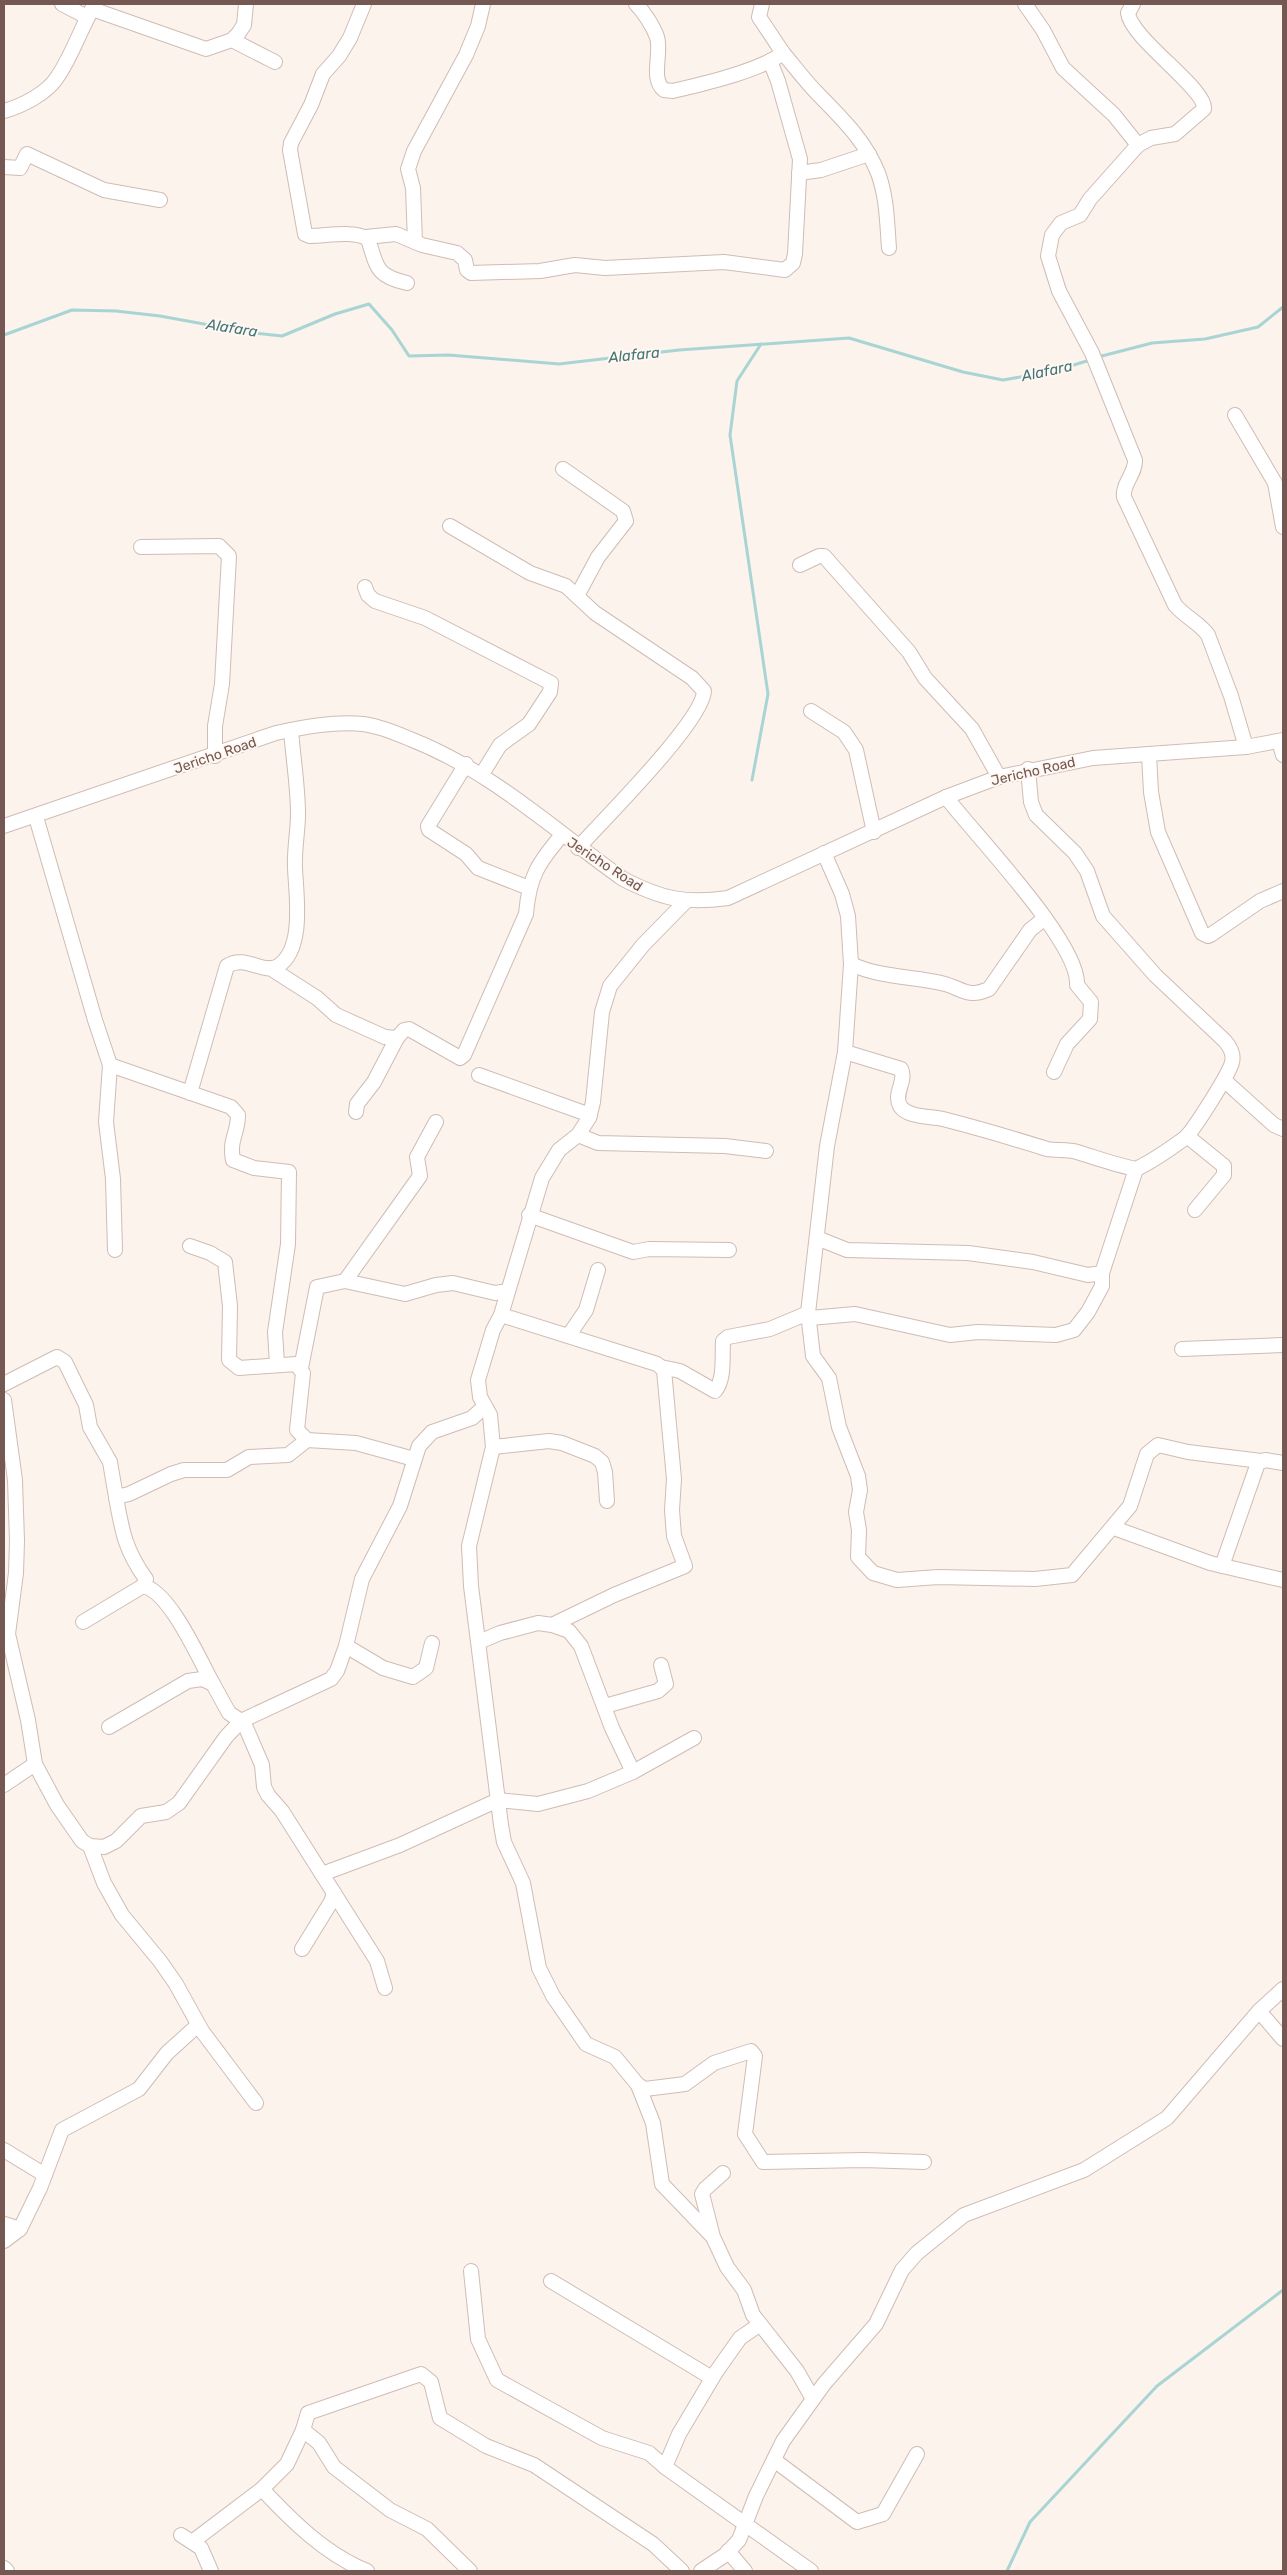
<svg xmlns="http://www.w3.org/2000/svg" width="1287" height="2575" viewBox="0 0 1287 2575" font-family="Rubik,sans-serif">
	<rect width="100%" height="100%" fill="#fbf3ec"/>
	<g fill="none" stroke-linecap="round" stroke-linejoin="round">
		<!-- stream -->
		<g stroke="#a9d4d4" stroke-width="3">
			<polyline points="4,335 72,310 116,311 160,316 253,333 282,336 335,314 369,304 392,330 409,356 448,355 559,364 679,350 849,338 963,372 1003,380 1054,371 1090,360"/>
			<polyline points="1098,357 1152,343 1205,339 1258,327 1283,307"/>
			<polyline points="752,780 768,694 730,435 737,381 761,344"/>
			<polyline points="1007,2571 1030,2522 1157,2386 1283,2290"/>
		</g>
		<!-- minor casing -->
		<g stroke="#cfbcb5" stroke-width="16">
			<g id="minor">
				<polyline points="62,4 87,17"/>
				<path d="M 364,4 L 350,38 L 339,56 L 323,74 L 311,105 L 291,143 L 290,150 L 305,234 L 310,236 C 327,236 354,230 368,239 C 377,266 375,276 407,283"/>
				<path d="M 636,4 C 644,12 653,26 657,37 C 662,53 650,79 664,90 L 673,91 C 702,84 760,71 783,53 C 795,67 806,82 818,94 C 842,119 865,140 878,173 C 887,197 887,223 889,248"/>
				<polyline points="762,4 759,17 783,53"/>
				<polyline points="1025,4 1043,30 1063,68 1114,115 1138,145"/>
				<path d="M 1133,4 L 1128,13 C 1131,39 1207,89 1204,109 L 1175,134 L 1151,138 L 1138,145 L 1090,199 L 1080,215 L 1061,223 L 1052,235 L 1048,256 L 1059,291 L 1092,353 L 1135,460 C 1136,473 1122,484 1124,497 L 1175,605 C 1185,617 1200,623 1208,635 L 1231,696 L 1246,747"/>
				<polyline points="92,9 206,49 232,40 238,34 244,25 246,4"/>
				<polyline points="232,40 275,62"/>
				<path d="M 4,111 C 22,106 48,93 58,76 C 73,54 81,27 95,4"/>
				<polyline points="4,167 20,168 27,154 104,190 160,200"/>
				<polyline points="799,173 821,170 869,154"/>
				<polyline points="366,237 396,234 422,245 457,253 465,260 467,270 471,273 540,271 575,265 605,268 724,262 785,270 793,263 795,254 800,159 778,81 770,61"/>
				<polyline points="415,242 413,188 408,169 414,151 466,55 478,26 483,4"/>
				<polyline points="1235,415 1275,483 1283,527"/>
				<polyline points="563,469 623,511 626,521 598,557 577,596"/>
				<path d="M 450,526 L 530,573 L 566,586 L 595,613 L 692,678 L 704,691 C 703,721 603,820 578,848"/>
				<polyline points="141,547 219,546 229,556 222,684 215,726 215,756"/>
				<polyline points="800,565 819,556 824,556 909,652 925,678 972,729 999,777"/>
				<polyline points="365,587 368,595 375,601 425,618 551,683 550,692 529,724 500,745 482,774"/>
				<polyline points="811,711 844,732 856,750 874,832"/>
				<polyline points="1279,741 1283,755"/>
				<polyline points="1149,755 1151,792 1158,832 1202,933 1208,936 1212,934 1260,901 1283,891"/>
				<polyline points="466,764 428,826 429,830 466,854 478,868 529,888"/>
				<path d="M 1028,769 L 1031,802 L 1036,815 L 1075,853 L 1087,871 L 1103,916 L 1155,975 L 1225,1041 C 1230,1047 1234,1055 1232,1062 C 1230,1073 1193,1131 1185,1138 C 1170,1149 1153,1161 1136,1169"/>
				<path d="M 946,797 C 974,834 1080,943 1077,985 L 1091,1002 L 1090,1019 L 1067,1044 L 1054,1072"/>
				<polyline points="36,817 95,1020 110,1065 106,1122 113,1179 115,1250"/>
				<path d="M 4,826 L 276,733 C 304,727 335,721 363,724 C 379,726 396,733 410,739 C 490,770 554,830 623,879 C 662,899 685,904 728,898 L 946,797 L 999,777 L 1093,758 L 1246,747 L 1283,740"/>
				<polyline points="824,853 842,894 848,916 851,964 845,1052 827,1146 808,1313 813,1356 829,1378 839,1427 858,1476 860,1490 856,1512 859,1530 858,1557 873,1573 897,1580 938,1577 1035,1579 1072,1575 1130,1506 1147,1454 1158,1445 1188,1452 1261,1461"/>
				<polyline points="686,901 643,945 610,986 602,1012 593,1102 589,1118 578,1135 559,1150 542,1178 501,1315 493,1330 478,1380 480,1397 490,1415 493,1447 469,1546 471,1586 501,1825 504,1842 523,1883 539,1968 553,1996 586,2044 615,2057 638,2085 645,2089 685,2084 714,2063 751,2051 755,2056 745,2134 763,2162 864,2160 924,2162"/>
				<path d="M 851,964 C 881,978 913,976 945,984 C 954,986 965,994 974,993 C 979,993 984,991 989,989 L 1030,930 L 1045,918"/>
				<polyline points="270,968 317,998 336,1015 385,1037 397,1038"/>
				<path d="M 110,1065 L 231,1107 L 238,1115 C 238,1134 229,1139 233,1160 L 254,1168 L 289,1172 L 288,1244 L 275,1332 L 277,1364"/>
				<polyline points="479,1075 590,1115"/>
				<polyline points="1225,1081 1274,1125 1283,1129"/>
				<path d="M 190,1093 L 227,966 C 245,954 263,975 278,966 C 305,949 296,894 295,868 C 294,850 298,832 298,814 C 298,786 293,758 291,730"/>
				<path d="M 356,1112 L 357,1104 L 374,1082 L 397,1038 L 404,1030 L 409,1029 L 460,1058 L 464,1055 L 526,914 C 529,877 538,863 562,835"/>
				<polyline points="581,1131 583,1137 598,1143 725,1146 766,1151"/>
				<polyline points="1187,1136 1224,1166 1224,1175 1195,1210"/>
				<polyline points="529,1215 633,1252 649,1249 729,1250"/>
				<polyline points="817,1238 847,1250 968,1253 1033,1262 1088,1275 1102,1273"/>
				<polyline points="190,1246 210,1253 225,1262 230,1306 229,1360 239,1368 296,1364 303,1373 297,1430 307,1440 356,1443 414,1459"/>
				<polyline points="345,1281 420,1176 417,1157 436,1122"/>
				<polyline points="501,1315 657,1364 664,1370 674,1479 672,1510 674,1536 685,1566 614,1595 552,1625"/>
				<path d="M 810,1318 L 855,1314 L 950,1335 L 978,1332 L 1056,1335 L 1074,1330 L 1088,1312 L 1102,1286 L 1102,1273 L 1136,1169 C 1116,1165 1097,1158 1077,1152 C 1067,1149 1056,1151 1047,1149 C 1012,1138 978,1128 943,1119 C 931,1116 908,1118 900,1106 C 893,1093 907,1081 901,1069 L 845,1052"/>
				<polyline points="569,1335 586,1310 598,1270"/>
				<polyline points="1182,1349 1283,1345"/>
				<path d="M 661,1367 L 680,1371 L 715,1391 C 725,1379 722,1357 723,1341 L 728,1337 L 770,1329 L 808,1313"/>
				<polyline points="301,1368 317,1287 345,1281 405,1294 436,1285 453,1283 495,1293 508,1291"/>
				<polyline points="4,1384 57,1357 65,1362 86,1405 90,1427 110,1462 116,1497"/>
				<polyline points="4,1400 15,1480 17,1541 16,1573 8,1634 28,1720 35,1764 57,1805 82,1841 90,1846 104,1847 116,1841 141,1816 166,1812 179,1803 226,1737 241,1721 331,1679 337,1671 346,1646 362,1579 400,1506 419,1446 432,1432 472,1418 484,1407"/>
				<polyline points="493,1447 549,1441 562,1443 595,1456 602,1462 605,1472 607,1501"/>
				<polyline points="1114,1528 1210,1563 1283,1580"/>
				<polyline points="1222,1566 1258,1463 1265,1460 1283,1463"/>
				<path d="M 143,1586 L 146,1579 C 125,1550 122,1531 116,1497 L 129,1494 L 171,1474 L 184,1470 L 227,1470 L 249,1457 L 288,1455 L 307,1440"/>
				<path d="M 83,1622 L 143,1586 C 170,1591 200,1661 213,1684"/>
				<polyline points="479,1642 500,1633 538,1623 552,1625 569,1631 581,1646 612,1728 633,1772"/>
				<polyline points="346,1646 383,1668 413,1677 426,1668 432,1643"/>
				<polyline points="605,1706 658,1691 666,1684 661,1665"/>
				<polyline points="109,1727 188,1681 202,1679 213,1684 229,1713 244,1723 262,1765 264,1787 268,1795 282,1811 377,1961 385,1988"/>
				<polyline points="4,1785 35,1764"/>
				<polyline points="90,1846 104,1883 122,1915 160,1961 176,1984 202,2031 256,2103"/>
				<polyline points="322,1874 400,1845 498,1800 538,1804 588,1791 633,1772 694,1738"/>
				<polyline points="302,1949 331,1902 334,1893"/>
				<polyline points="1259,2011 1283,2039"/>
				<polyline points="638,2085 653,2123 662,2184 711,2235"/>
				<polyline points="4,2150 45,2175"/>
				<polyline points="723,2173 705,2189 702,2194 713,2237 727,2267 744,2290 753,2315 797,2371 813,2399"/>
				<polyline points="4,2224 20,2229"/>
				<polyline points="4,2241 20,2229 40,2188 62,2130 139,2089 167,2053 198,2025"/>
				<polyline points="471,2271 478,2339 497,2380 602,2438 649,2453 665,2467 811,2571"/>
				<polyline points="551,2281 712,2378"/>
				<polyline points="774,2460 857,2522 883,2514 917,2454"/>
				<polyline points="665,2467 679,2434 716,2372 740,2338 759,2325"/>
				<path d="M 262,2489 C 291,2520 326,2555 367,2571"/>
				<polyline points="181,2535 201,2548 211,2571"/>
				<polyline points="192,2542 262,2489 287,2464 303,2430"/>
				<polyline points="728,2551 745,2571"/>
				<polyline points="4,2568 7,2571"/>
				<polyline points="470,2571 427,2529 390,2510 334,2467 319,2443 303,2430 308,2413 421,2374 431,2382 440,2418 486,2446 534,2465 653,2544 682,2571"/>
				<polyline points="701,2571 725,2555 739,2540 756,2496 783,2441 824,2384 876,2324 902,2270 917,2253 964,2215 1084,2170 1167,2118 1259,2011 1283,1989"/>
			</g>
		</g>
		<!-- minor -->
		<use href="#minor" stroke="#fff" stroke-width="14"/>
	</g>
	<g text-anchor="middle" stroke-width="4" stroke-linejoin="round" paint-order="stroke">
		<!-- street labels -->
		<g font-size="14" fill="#745851" stroke="#fef7f2">
			<text transform="translate(215 755) rotate(-19)" y="5">Jericho Road</text>
			<text transform="translate(1033 771) rotate(-13)" y="5">Jericho Road</text>
			<text transform="translate(605 864) rotate(33)" y="5">Jericho Road</text>
		</g>
		<!-- water labels -->
		<g font-size="15" font-style="italic" fill="#467677" stroke="#fef7f2">
			<text transform="translate(232 328) rotate(9)" y="5">Alafara</text>
			<text transform="translate(634 355) rotate(-6)" y="5">Alafara</text>
			<text transform="translate(1047 371) rotate(-12)" y="5">Alafara</text>
		</g>
	</g>
	<!-- border -->
	<rect width="1287" height="2575" fill="none" stroke="#745851" stroke-width="10"/>
</svg>
